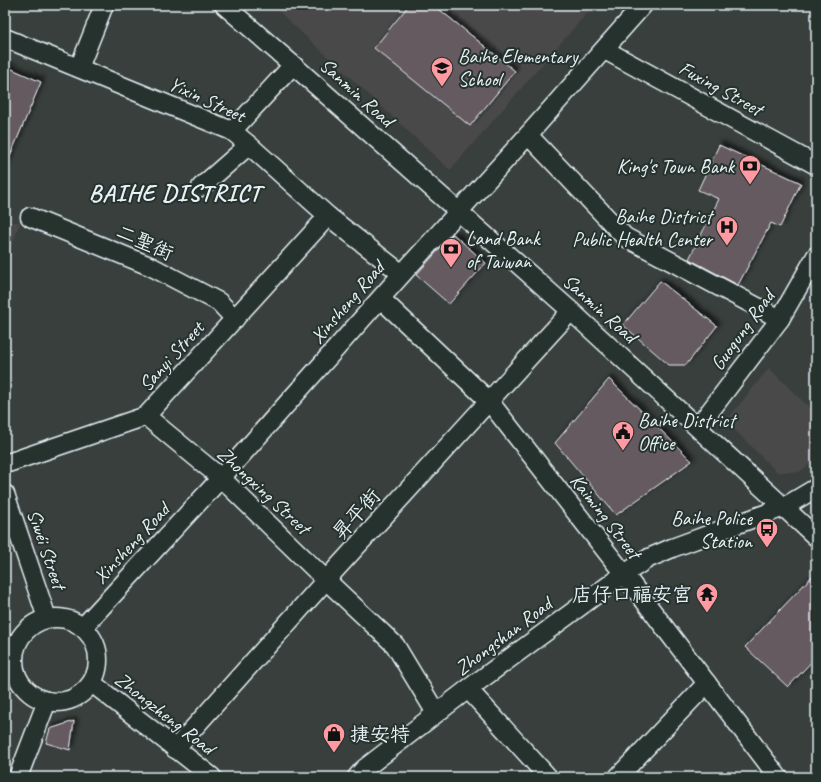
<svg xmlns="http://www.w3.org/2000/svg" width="821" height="782" viewBox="0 0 821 782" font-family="Caveat,'LXGW WenKai TC',sans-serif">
	<defs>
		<filter id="shadow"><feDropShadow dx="3.5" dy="-3.5" stdDeviation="2" flood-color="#0009"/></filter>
	</defs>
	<rect width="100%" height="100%" fill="#393f3c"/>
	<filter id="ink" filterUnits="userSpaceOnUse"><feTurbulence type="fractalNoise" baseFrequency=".025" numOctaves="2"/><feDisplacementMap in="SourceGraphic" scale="8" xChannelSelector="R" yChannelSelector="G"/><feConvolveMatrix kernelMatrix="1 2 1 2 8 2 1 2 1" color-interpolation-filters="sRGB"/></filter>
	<g filter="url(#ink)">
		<!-- built -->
		<g fill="#494a4a">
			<polygon points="272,5 594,5 450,170"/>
			<polygon points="5,222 20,222 5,266"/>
			<polygon points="769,368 816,414 816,460 799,472 777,472 726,421"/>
		</g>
		<!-- building -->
		<g fill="#655a5e" stroke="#e8f1f8" filter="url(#shadow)">
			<polygon points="409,5 434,5 515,71 470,126 374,48"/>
			<polygon points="5,66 41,82 5,168"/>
			<polygon points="719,145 801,183 780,227 771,223 738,285 689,259 719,199 698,190"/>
			<polygon points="453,234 486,263 449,304 416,275"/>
			<polygon points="660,281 717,326 686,365 669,365 623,325"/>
			<polygon points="609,379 692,461 616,515 555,443"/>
			<polygon points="816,572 816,657 788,687 745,647"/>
			<polygon points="74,721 70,750 46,743 50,729"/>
		</g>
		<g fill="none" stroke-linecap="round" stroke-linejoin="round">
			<!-- minor casing -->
			<g stroke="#e8f1f8" stroke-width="21">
				<g id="minor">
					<polyline points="224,5 293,65 571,311 816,537"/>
					<polyline points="5,38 232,131 249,145 328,216 402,274"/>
					<polyline points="605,50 816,165"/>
					<polyline points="79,68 104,5"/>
					<polyline points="232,131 293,65"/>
					<polyline points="528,135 625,237 780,319"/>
					<polyline points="201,187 249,145"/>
					<polyline points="30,217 152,267 219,302 235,319"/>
					<polyline points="381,299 489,401 624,574 778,777"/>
					<polyline points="146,416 221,478 326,580 395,645 436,713"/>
					<polyline points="698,427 780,319 816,256"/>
					<polyline points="5,464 146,416 328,216"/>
					<polyline points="5,494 47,618"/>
					<circle cx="56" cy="660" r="42"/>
					<polyline points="83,627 221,478 402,274 528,135 643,5"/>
					<polyline points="92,683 212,777"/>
					<polyline points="468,689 548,777"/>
					<polyline points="175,749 326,580 571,311"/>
					<polyline points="18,777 47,701"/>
					<polyline points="357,777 364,769 468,689 624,574 649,558 672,548 784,507 816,488"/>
					<polyline points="618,777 707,683"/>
				</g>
			</g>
			<!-- minor -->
			<use href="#minor" stroke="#26332d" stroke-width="18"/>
		</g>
	</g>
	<!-- icons -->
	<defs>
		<g id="school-pin" transform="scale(1.15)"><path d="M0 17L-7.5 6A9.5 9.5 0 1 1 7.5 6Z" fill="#ff9aa2" stroke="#26332d"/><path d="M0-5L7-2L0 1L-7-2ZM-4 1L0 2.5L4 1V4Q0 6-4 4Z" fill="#111"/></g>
		<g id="bank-pin" transform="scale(1.15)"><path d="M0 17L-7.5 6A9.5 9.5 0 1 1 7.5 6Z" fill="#ff9aa2" stroke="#26332d"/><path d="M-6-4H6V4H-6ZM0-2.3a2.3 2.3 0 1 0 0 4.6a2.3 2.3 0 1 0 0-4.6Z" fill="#111"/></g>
		<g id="hospital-pin" transform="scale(1.15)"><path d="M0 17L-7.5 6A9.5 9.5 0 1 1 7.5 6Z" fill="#ff9aa2" stroke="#26332d"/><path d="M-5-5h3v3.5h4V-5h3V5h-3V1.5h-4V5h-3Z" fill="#111"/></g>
		<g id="civic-pin" transform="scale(1.15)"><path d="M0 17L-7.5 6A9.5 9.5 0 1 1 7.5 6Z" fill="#ff9aa2" stroke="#26332d"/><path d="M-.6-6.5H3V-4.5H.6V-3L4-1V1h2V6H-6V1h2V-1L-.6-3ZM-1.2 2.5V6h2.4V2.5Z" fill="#111"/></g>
		<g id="bus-pin" transform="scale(1.15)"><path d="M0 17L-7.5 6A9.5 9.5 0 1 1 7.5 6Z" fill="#ff9aa2" stroke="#26332d"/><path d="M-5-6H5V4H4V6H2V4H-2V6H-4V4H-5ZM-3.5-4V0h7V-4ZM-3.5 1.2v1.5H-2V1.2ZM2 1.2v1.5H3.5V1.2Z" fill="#111"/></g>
		<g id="temple-pin" transform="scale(1.15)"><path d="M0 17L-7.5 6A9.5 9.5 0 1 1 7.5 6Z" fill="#ff9aa2" stroke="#26332d"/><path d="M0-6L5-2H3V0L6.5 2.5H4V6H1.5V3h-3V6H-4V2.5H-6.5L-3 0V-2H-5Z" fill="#111"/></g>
		<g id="shop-pin" transform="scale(1.15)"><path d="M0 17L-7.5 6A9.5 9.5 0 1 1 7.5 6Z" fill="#ff9aa2" stroke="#26332d"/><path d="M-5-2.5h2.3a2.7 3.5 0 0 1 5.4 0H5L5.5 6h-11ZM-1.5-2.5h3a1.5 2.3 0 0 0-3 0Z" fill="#111"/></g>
	</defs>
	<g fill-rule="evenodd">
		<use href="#school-pin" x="442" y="68"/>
		<use href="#bank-pin" x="750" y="166"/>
		<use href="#hospital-pin" x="727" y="227"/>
		<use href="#bank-pin" x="451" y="249"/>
		<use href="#civic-pin" x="623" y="432"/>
		<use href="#bus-pin" x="767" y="529"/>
		<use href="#temple-pin" x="707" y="594"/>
		<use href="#shop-pin" x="334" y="734"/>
	</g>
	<g text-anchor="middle" stroke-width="4" stroke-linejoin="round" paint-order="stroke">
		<!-- poi labels -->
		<g font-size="20" fill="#e8f1f8" stroke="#26332d" text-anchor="start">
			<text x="458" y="63">Baihe Elementary<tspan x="458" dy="23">School</tspan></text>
			<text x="734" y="173" text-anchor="end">King's Town Bank</text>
			<text x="712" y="223" text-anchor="end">Baihe District<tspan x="712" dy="23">Public Health Center</tspan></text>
			<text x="466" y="245">Land Bank<tspan x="466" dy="23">of Taiwan</tspan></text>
			<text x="638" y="427">Baihe District<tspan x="638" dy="23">Office</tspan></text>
			<text x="752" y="525" text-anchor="end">Baihe Police<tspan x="752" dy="23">Station</tspan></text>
			<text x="692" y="601" text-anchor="end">店仔口福安宮</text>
			<text x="350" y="741">捷安特</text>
		</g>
		<!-- street labels -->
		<g font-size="20" fill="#e8f1f8" stroke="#26332d">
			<text transform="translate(721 88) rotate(29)" y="7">Fuxing Street</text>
			<text transform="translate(357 92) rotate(42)" y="7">Sanmin Road</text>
			<text transform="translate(207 99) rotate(25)" y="7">Yixin Street</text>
			<text transform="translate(145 242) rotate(24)" y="7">二聖街</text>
			<text transform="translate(347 302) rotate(-49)" y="7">Xinsheng Road</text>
			<text transform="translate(600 308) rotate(42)" y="7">Sanmin Road</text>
			<text transform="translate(742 330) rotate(-54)" y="7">Guogung Road</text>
			<text transform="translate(171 356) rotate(-48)" y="7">Sanyi Street</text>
			<text transform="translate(264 490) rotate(43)" y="7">Zhongxing Street</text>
			<text transform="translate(356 514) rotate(-48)" y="7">昇平街</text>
			<text transform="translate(606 516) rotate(52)" y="7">Kaiming Street</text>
			<text transform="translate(131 543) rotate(-47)" y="7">Xinsheng Road</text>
			<text transform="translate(47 549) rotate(71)" y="7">Sìwéi Street</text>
			<text transform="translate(503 636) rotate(-37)" y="7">Zhongshan Road</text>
			<text transform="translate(165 713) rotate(38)" y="7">Zhongzheng Road</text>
		</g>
		<!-- district labels -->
		<g font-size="24" font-weight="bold" letter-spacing="1" fill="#e8f1f8" stroke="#26332d">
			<text x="175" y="201">BAIHE DISTRICT</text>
		</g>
	</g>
	<!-- margin -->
	<rect width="821" height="782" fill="none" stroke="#26332d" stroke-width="20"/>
	<rect x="10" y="10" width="801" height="762" fill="none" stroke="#e8f1f8" stroke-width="1.5" filter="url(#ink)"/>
</svg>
